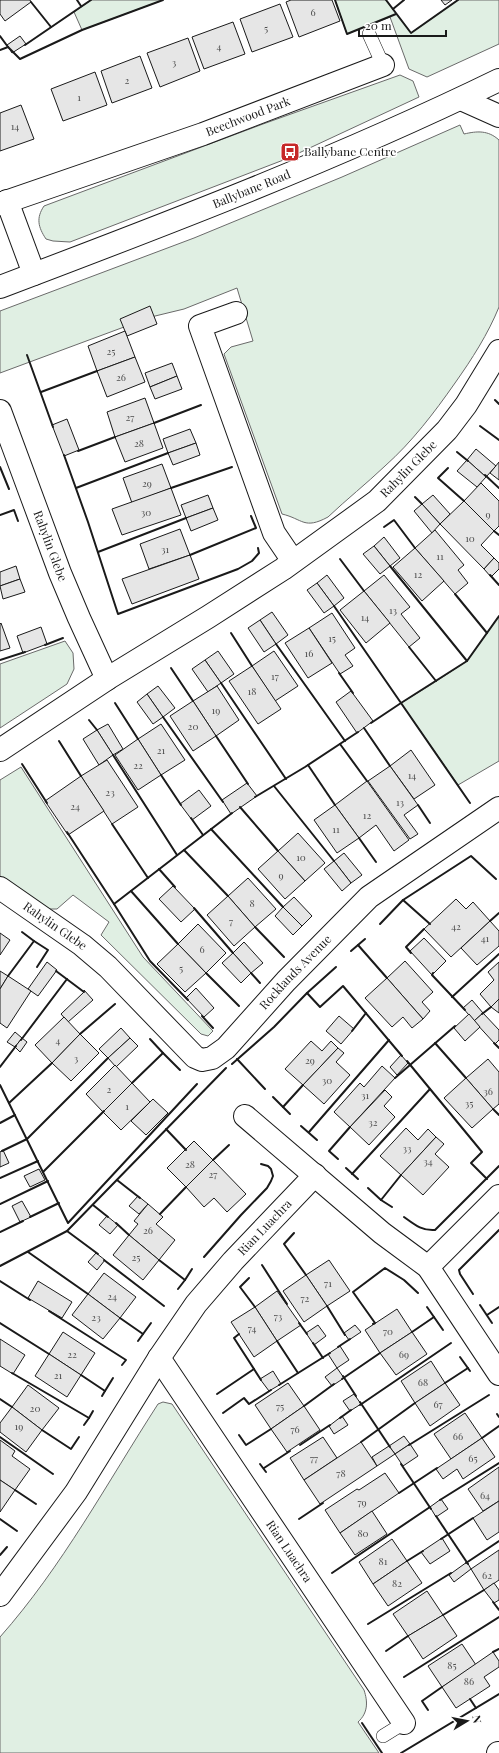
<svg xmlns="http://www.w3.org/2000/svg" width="499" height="1753" viewBox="0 0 499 1753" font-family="'Playfair Display',serif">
	<rect width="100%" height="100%" fill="#fff"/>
	<!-- green -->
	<g fill="#e0efe3" stroke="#6a6a6a">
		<polygon points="91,0 163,0 82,30 74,12"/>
		<polygon points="335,0 386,0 411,33 458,0 499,0 499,44 427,77 409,69 390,17 347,34"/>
		<path d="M 400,75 L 413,81 L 419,97 L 286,159 L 70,242 L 53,241 L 46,239 C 38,227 36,218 44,206 L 263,124 Z"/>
		<path d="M 460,125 L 464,134 C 477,131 488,130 499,140 L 499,307 C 488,334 472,359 455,383 C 434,413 412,442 385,466 C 366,484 347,499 328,517 C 304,530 303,519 282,514 L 224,354 L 231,347 L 253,341 L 237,288 L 184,309 L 151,317 L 0,373 L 0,311 L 194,238 L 342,177 Z"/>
		<polygon points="499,616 499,761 458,785 401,703 432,684 467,661"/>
		<polygon points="65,641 73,653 74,669 67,684 0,728 0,664"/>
		<polygon points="21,767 143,957 213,1031 208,1036 201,1034 101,935 109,922 73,895 57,909 49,909 0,876 0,780"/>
		<path d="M 163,1402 L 172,1404 L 364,1690 C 368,1702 368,1713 358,1722 L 379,1753 L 0,1753 L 0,1637 C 62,1567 107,1483 158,1404 Z"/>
	</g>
	<!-- building -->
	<g fill="#e6e6e6" stroke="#1a1a1a">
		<polygon points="0,0 30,0 31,2 5,21 0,14"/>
		<polygon points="291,0 332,0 340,21 299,37 286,2"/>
		<polygon points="441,0 452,0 445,5"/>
		<polygon points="280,4 293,37 252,52 240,19"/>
		<polygon points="233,22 245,54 204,69 192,37"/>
		<polygon points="20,36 26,44 12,53 7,45"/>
		<polygon points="188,38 200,71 160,87 147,53"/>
		<polygon points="140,56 152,88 112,103 101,71"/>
		<polygon points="95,72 107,105 63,121 51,89"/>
		<polygon points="21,105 34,139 0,151 0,113"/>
		<polygon points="150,306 157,324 127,336 120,319"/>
		<polygon points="125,331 135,357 97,371 88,346"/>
		<polygon points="135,357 145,382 107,397 97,371"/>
		<polygon points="172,363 177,376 150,387 145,373"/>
		<polygon points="177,376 182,389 155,399 150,387"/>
		<polygon points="145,398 154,423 115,437 107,412"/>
		<polygon points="67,419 79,450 64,456 52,425"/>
		<polygon points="154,423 163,448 125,462 115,437"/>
		<polygon points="190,429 196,443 168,453 163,439"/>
		<polygon points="196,443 200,455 173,465 168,453"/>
		<polygon points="476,449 496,466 486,477 467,460"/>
		<polygon points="467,460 486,477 477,487 457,471"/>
		<polygon points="499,462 499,480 490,473"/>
		<polygon points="162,464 171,488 132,503 123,478"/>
		<polygon points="481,483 499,501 499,526 494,531 464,501"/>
		<polygon points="171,488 181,515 122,535 112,509"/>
		<polygon points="208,495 213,508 186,518 181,505"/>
		<polygon points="433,495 450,514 440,524 422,504"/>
		<polygon points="464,501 494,531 481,545 494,558 484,569 440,524"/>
		<polygon points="422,504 440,524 432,533 414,511"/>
		<polygon points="213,508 218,520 191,531 186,518"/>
		<polygon points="180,529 190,555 149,569 140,544"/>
		<polygon points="435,530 464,565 458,570 468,583 455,594 415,548"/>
		<polygon points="384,537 400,558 390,566 374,546"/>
		<polygon points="374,546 390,566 380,574 363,554"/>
		<polygon points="415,548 444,581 422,601 393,567"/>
		<polygon points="190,555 199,579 132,604 122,579"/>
		<polygon points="494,558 499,563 499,569 491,577 484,569"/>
		<polygon points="16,566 20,579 0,586 0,572"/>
		<polygon points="327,575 344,598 334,606 317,583"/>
		<polygon points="384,575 410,607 401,614 420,638 409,647 364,591"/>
		<polygon points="20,579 25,592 3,599 0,586"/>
		<polygon points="317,583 334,606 324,613 307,590"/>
		<polygon points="364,591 390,623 366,643 340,610"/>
		<polygon points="272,612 288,635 276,644 260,620"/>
		<polygon points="332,613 355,648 345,655 353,666 340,674 309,628"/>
		<polygon points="260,620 276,644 264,652 248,628"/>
		<polygon points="1,623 10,648 0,651 0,624"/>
		<polygon points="41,627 47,644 23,653 17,636"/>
		<polygon points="309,628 332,663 308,678 285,643"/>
		<polygon points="218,651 234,674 221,683 205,660"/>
		<polygon points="274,651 298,686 275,701 252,666"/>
		<polygon points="205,660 221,683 208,692 192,669"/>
		<polygon points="252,666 281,709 258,724 229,681"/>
		<polygon points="158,686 175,708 163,717 147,694"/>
		<polygon points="217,686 239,720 216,736 193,701"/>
		<polygon points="351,691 373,721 357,733 336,702"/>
		<polygon points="147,694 163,717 153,724 137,702"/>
		<polygon points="193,701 216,736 193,751 170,716"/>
		<polygon points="108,724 123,749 113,755 97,730"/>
		<polygon points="161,724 185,760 161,775 138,739"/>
		<polygon points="97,730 113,755 99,765 83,739"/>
		<polygon points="138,739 161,775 138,790 115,755"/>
		<polygon points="411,750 435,785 414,799 390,766"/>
		<polygon points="107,760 138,807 112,824 81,776"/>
		<polygon points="390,766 418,805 404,815 418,834 410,839 368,781"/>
		<polygon points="81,776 104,811 68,835 45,801"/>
		<polygon points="367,781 409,840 394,851 376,825 359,838 335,805"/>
		<polygon points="247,783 257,796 231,814 222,800"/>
		<polygon points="199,790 211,806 192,820 180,804"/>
		<polygon points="335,805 359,838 337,853 314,820"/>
		<polygon points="298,833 325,863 305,881 278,851"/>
		<polygon points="278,851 305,881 285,899 258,869"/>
		<polygon points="344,853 362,875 351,883 334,861"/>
		<polygon points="334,861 351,883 342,891 324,869"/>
		<polygon points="248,878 276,909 255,927 228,896"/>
		<polygon points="173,886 195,909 181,922 159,899"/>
		<polygon points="228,896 255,927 234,946 207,915"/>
		<polygon points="294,897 312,916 302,926 283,907"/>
		<polygon points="456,899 466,909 473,902 490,921 451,957 424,929"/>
		<polygon points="283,907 302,926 293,935 275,916"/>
		<polygon points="490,921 499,931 499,946 477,965 461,948"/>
		<polygon points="198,924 226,953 206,973 178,944"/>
		<polygon points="0,933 10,940 0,955"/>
		<polygon points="424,938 446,961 432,975 410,951"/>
		<polygon points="244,942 263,963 251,973 233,953"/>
		<polygon points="178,944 206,973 185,992 157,964"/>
		<polygon points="233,953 251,973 241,983 222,963"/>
		<polygon points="405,961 433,992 422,1002 430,1011 423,1019 387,978"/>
		<polygon points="47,962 57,970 38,996 28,989"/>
		<polygon points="499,962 499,999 491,1007 480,994 494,980 488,972"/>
		<polygon points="0,971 8,976 0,989"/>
		<polygon points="8,976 31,991 7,1028 0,1023 0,989"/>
		<polygon points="387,978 423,1019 412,1028 403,1017 392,1027 365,998"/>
		<polygon points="196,988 214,1008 204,1017 186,998"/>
		<polygon points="84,990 93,1000 68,1022 61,1014 84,992"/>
		<polygon points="499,999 499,1013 491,1007"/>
		<polygon points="472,1000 483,1013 474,1021 463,1008"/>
		<polygon points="483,1013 499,1030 499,1040 495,1044 474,1021"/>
		<polygon points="469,1014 480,1027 465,1041 454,1028"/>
		<polygon points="339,1016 354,1029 341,1044 326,1031"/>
		<polygon points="64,1017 80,1034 52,1063 35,1045"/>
		<polygon points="121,1028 130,1038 108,1058 99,1049"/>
		<polygon points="15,1032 22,1038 15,1047 7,1042"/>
		<polygon points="80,1034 99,1053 71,1081 52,1063"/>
		<polygon points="22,1038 27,1042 20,1052 15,1047"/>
		<polygon points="130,1038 138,1046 116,1067 108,1058"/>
		<polygon points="311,1041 322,1051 331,1041 338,1048 303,1085 285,1069"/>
		<polygon points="338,1048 344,1053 336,1062 350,1075 324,1104 303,1085"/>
		<polygon points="401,1055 408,1063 397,1075 390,1067"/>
		<polygon points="488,1059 499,1072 499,1104 493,1109 466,1078"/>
		<polygon points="115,1065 132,1083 103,1112 86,1094"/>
		<polygon points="382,1066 395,1078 350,1127 334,1112 360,1083 364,1087"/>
		<polygon points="466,1078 493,1109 472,1128 444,1098"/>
		<polygon points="132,1083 150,1102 121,1130 103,1112"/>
		<polygon points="385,1090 392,1097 384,1106 395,1117 369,1145 350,1127"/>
		<polygon points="153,1099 168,1113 146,1135 131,1121"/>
		<polygon points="406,1128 418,1140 428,1129 436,1137 401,1175 380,1156"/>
		<polygon points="436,1137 444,1144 435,1154 449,1167 423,1195 401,1175"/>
		<polygon points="194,1141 213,1160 186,1187 167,1168"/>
		<polygon points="3,1150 9,1163 0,1167 0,1152"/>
		<polygon points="213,1160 246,1194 227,1212 214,1198 204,1207 186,1187"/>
		<polygon points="39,1169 45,1180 30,1187 24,1176"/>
		<polygon points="138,1196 148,1204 139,1214 129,1206"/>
		<polygon points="22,1201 31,1217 20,1222 12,1206"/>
		<polygon points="148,1204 163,1217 156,1224 175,1240 159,1260 129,1235 138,1224 134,1221"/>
		<polygon points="107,1216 118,1225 110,1234 99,1225"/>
		<polygon points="129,1235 159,1260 143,1280 113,1255"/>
		<polygon points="96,1253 105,1260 97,1270 88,1262"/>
		<polygon points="329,1260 350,1291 327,1306 306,1275"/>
		<polygon points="104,1273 136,1297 120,1318 88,1294"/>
		<polygon points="306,1275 327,1306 304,1322 283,1291"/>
		<polygon points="38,1281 72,1302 62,1318 28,1298"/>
		<polygon points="277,1291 301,1325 277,1341 255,1307"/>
		<polygon points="88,1294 120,1318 103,1339 72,1315"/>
		<polygon points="255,1307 277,1341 254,1357 231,1322"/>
		<polygon points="397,1309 412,1332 380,1353 365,1330"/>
		<polygon points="318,1325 326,1336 314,1345 306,1333"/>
		<polygon points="355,1325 361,1332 349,1340 344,1333"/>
		<polygon points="63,1332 95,1353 81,1375 49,1354"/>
		<polygon points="412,1332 427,1354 396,1375 380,1353"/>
		<polygon points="0,1339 25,1355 13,1374 0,1366"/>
		<polygon points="340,1346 349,1360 337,1368 328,1354"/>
		<polygon points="49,1354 81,1375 67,1397 35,1376"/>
		<polygon points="431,1361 445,1383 415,1403 401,1381"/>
		<polygon points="337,1368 344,1378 332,1386 325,1377"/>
		<polygon points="273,1371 281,1384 269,1391 260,1379"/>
		<polygon points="288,1383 304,1406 271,1429 255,1405"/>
		<polygon points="445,1383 460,1405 430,1426 415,1403"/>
		<polygon points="28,1385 59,1408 42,1430 12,1407"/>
		<polygon points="354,1394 361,1404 350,1411 343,1401"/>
		<polygon points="304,1406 320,1430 287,1452 271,1429"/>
		<polygon points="12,1407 42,1430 26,1452 0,1432 0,1423"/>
		<polygon points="465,1413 482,1438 451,1459 434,1434"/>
		<polygon points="342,1416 348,1425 334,1434 329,1426"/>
		<polygon points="404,1436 410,1444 395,1454 389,1446"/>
		<polygon points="323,1437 337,1458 304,1480 290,1458"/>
		<polygon points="482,1438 495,1457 463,1479 457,1469 443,1479 436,1469"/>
		<polygon points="0,1440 15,1451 12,1456 30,1469 15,1490 0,1480"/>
		<polygon points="361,1442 377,1466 320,1504 304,1480"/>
		<polygon points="410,1444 418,1456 403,1466 395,1454"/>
		<polygon points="389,1446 395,1454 377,1466 372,1457"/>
		<polygon points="499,1467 499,1501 483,1511 468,1489"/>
		<polygon points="385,1473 399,1493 340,1533 325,1510 357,1489 359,1490"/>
		<polygon points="0,1480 15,1490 0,1512"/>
		<polygon points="441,1499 448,1509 436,1517 430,1507"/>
		<polygon points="499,1501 499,1532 487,1540 473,1518"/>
		<polygon points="372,1511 387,1534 355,1555 340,1533"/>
		<polygon points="442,1538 450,1551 430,1564 421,1552"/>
		<polygon points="392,1539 407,1561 373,1584 359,1562"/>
		<polygon points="499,1550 499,1580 484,1590 471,1569"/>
		<polygon points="407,1561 422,1583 388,1606 373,1584"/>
		<polygon points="467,1562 471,1569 454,1582 449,1575"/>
		<polygon points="494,1583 499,1590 499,1600 494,1603 484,1590"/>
		<polygon points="427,1591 443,1615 408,1636 393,1614"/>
		<polygon points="443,1615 457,1636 423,1659 408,1636"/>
		<polygon points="462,1644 476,1665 442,1687 428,1666"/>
		<polygon points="493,1652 499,1661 499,1667 484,1677 490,1686 456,1708 442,1687"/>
	</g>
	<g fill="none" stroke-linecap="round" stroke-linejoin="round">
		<!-- service casing -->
		<g stroke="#1a1a1a" stroke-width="14">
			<g id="service">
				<polyline points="369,34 383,65"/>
				<polyline points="383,1736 404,1723"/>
			</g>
		</g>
		<!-- minor casing -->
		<g stroke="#1a1a1a" stroke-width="24">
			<g id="minor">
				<polyline points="461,99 499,116"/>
				<polyline points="7,201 34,274"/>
				<path id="s1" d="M 0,204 L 203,134 L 383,65"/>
				<polyline points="236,313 200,326 274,533 293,561"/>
				<path id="s2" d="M 0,411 L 60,573 L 79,618 L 107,679"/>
				<path id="s3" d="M 0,750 L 110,677 L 208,617 L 283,569 L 377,501 L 447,430 L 466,405 L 499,351"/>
				<path id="s4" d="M 0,888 L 82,945 L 108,967 L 195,1057 L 202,1060 L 212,1058 L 226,1048 L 286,981 L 369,897 L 499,808"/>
				<polyline points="245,1116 382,1233 428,1267 499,1374"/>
				<polyline points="428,1267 499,1196"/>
				<path id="s5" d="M 159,1358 L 404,1723"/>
				<path id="s6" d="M 0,1595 L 76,1492 L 159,1358 L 196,1304 L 233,1261 L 315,1175"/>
				<polyline points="498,1753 499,1753"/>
			</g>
		</g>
		<!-- secondary casing -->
		<g stroke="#1a1a1a" stroke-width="24">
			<g id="secondary">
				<path id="s7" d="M 0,287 C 169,223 337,159 499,80"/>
			</g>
		</g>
		<!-- service -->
		<use href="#service" stroke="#fff" stroke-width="13"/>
		<!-- minor -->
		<use href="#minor" stroke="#fff" stroke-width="22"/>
		<!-- secondary -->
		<use href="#secondary" stroke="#fff" stroke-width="22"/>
		<!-- wall -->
		<g stroke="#1a1a1a" stroke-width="2">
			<polyline points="77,0 81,6"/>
			<polyline points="335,0 347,34 396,14"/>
			<polyline points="386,0 411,33 458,0"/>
			<polyline points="31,2 51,27"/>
			<polyline points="393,9 404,0"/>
			<polyline points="0,36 8,47"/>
			<polyline points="25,45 91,0"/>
			<polyline points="0,50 8,47 20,59 82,30 163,0"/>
			<polyline points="27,355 53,427"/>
			<polyline points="41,392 97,371"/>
			<polyline points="495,400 499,404"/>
			<polyline points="154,423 201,405"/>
			<polyline points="480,426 499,440"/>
			<polyline points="78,451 115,437"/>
			<polyline points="457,452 468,461"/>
			<polyline points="64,455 88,522 118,614 238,569 252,561 259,553 258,548"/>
			<polyline points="0,467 9,489"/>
			<polyline points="448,468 438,478 464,501"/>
			<polyline points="485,475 499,488"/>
			<polyline points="76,488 168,453"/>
			<polyline points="171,488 232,467"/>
			<polyline points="415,497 422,504"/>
			<polyline points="0,515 14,510 18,521"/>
			<polyline points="384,527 394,520 415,548"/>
			<polyline points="494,531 499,535"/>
			<polyline points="98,552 186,518"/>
			<polyline points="190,555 256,528 251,516"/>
			<polyline points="340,559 364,591"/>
			<polyline points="390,566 467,661"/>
			<polyline points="490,575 499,585"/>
			<polyline points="455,594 487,633"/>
			<polyline points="334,606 401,703 371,723"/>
			<polyline points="231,633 252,666"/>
			<polyline points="276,644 345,741"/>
			<polyline points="45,645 63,638"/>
			<polyline points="409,647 436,681"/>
			<polyline points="0,660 25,652"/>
			<polyline points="171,668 193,701"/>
			<polyline points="339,673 353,693"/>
			<polyline points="221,683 286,779"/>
			<polyline points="115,703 138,739"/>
			<polyline points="163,717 223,802"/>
			<polyline points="89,720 97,730"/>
			<polyline points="364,728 390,766"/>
			<polyline points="216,736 248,784"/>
			<polyline points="59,741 81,776"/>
			<polyline points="340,744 367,781"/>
			<polyline points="113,755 177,855"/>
			<polyline points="22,764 47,803"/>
			<polyline points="308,765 335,805"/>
			<polyline points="161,775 181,805"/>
			<polyline points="274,786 334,861"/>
			<polyline points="255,797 305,767 358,732"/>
			<polyline points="470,803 401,703 467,661 499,616"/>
			<polyline points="418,805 430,823"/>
			<polyline points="240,807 278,851"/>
			<polyline points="191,818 203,835"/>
			<polyline points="112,824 148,878"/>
			<polyline points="211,829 283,907"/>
			<polyline points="67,832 114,904"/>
			<polyline points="359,838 376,862"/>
			<polyline points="184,850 228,896"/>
			<polyline points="159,869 175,887"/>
			<polyline points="131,891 178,944"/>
			<polyline points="403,900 430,924"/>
			<polyline points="194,908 233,953"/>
			<polyline points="490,921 499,913"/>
			<polyline points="380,924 403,900 471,856 496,879"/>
			<polyline points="255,927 284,957"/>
			<polyline points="34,941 48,950 37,967"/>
			<polyline points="358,945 387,978"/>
			<polyline points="351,951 365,939"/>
			<polyline points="411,953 406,947 424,929"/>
			<polyline points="56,971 84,992"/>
			<polyline points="206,973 239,1006"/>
			<polyline points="251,973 260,983"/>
			<polyline points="433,973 432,975 465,1010"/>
			<polyline points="8,976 34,941 22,932"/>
			<polyline points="307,993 336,967"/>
			<polyline points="452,997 499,954"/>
			<polyline points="188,1000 150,961 114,904 232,813"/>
			<polyline points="482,1014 491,1007"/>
			<polyline points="202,1016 213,1028"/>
			<polyline points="352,1031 366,1013"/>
			<polyline points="80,1034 115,1004"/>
			<polyline points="150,1039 163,1053"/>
			<polyline points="21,1040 67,979"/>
			<polyline points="435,1043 466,1078"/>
			<polyline points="494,1043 499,1048"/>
			<polyline points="237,1059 265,1089"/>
			<polyline points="407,1061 482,1152 471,1163 487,1179"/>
			<polyline points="232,1064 274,1027 307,993 320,1007 343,986 402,1056"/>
			<polyline points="0,1067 16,1046"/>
			<polyline points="395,1078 455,1026"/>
			<polyline points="132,1083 163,1053 180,1070"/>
			<polyline points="0,1085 68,1223 197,1084"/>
			<polyline points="273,1097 290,1114"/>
			<polyline points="9,1103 52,1063"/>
			<polyline points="283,1107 303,1085"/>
			<polyline points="493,1109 499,1115"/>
			<polyline points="0,1123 15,1115"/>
			<polyline points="301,1126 317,1140"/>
			<polyline points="166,1129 186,1150"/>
			<polyline points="309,1132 389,1040"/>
			<polyline points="2,1151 27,1139 108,1058"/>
			<polyline points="338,1159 329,1151 350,1127"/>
			<polyline points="213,1160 229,1145"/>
			<polyline points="346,1168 358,1179"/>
			<polyline points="43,1172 104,1111"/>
			<polyline points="352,1174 430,1089"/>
			<polyline points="0,1178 38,1161"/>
			<polyline points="117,1180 140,1198"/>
			<polyline points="368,1188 381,1200 401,1175"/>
			<polyline points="381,1200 392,1207"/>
			<polyline points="0,1204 48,1181"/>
			<polyline points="93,1205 108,1217"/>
			<polyline points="160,1214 186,1187"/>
			<polyline points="30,1217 59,1203"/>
			<path d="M 404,1217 C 415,1225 422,1231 435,1230 L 499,1166"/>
			<polyline points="116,1223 129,1235"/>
			<polyline points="67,1231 98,1254"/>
			<polyline points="0,1232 23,1221"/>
			<polyline points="294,1233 284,1244 306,1275"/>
			<polyline points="28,1252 88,1294"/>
			<polyline points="204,1257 241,1215 267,1188 271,1181 273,1176 271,1169 268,1166 261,1164"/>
			<polyline points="104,1260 164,1306"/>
			<polyline points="159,1260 185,1280 178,1289"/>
			<polyline points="262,1265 287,1304"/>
			<polyline points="0,1266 67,1231 226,1068"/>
			<polyline points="249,1278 240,1287 255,1307"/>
			<polyline points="185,1280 192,1269"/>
			<polyline points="0,1281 30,1300"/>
			<polyline points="473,1294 460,1274 459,1270 499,1230"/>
			<polyline points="480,1305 492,1323"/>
			<polyline points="327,1306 345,1335"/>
			<polyline points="427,1307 443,1330"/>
			<polyline points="49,1311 126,1360 122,1365"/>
			<polyline points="487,1315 499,1307"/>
			<polyline points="120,1318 143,1334"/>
			<polyline points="0,1323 49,1354"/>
			<polyline points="299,1323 307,1334"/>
			<polyline points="373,1324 375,1323 353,1292 385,1268 404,1280 418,1293"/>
			<polyline points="412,1332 434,1317"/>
			<polyline points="239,1334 234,1338 261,1380"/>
			<polyline points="138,1341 151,1323"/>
			<polyline points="277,1341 298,1373"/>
			<polyline points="313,1343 323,1358"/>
			<polyline points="338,1347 350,1339"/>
			<polyline points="460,1357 470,1371"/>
			<polyline points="12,1373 89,1418 84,1425"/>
			<polyline points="81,1375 105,1391 113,1378"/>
			<polyline points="343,1376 356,1396"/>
			<polyline points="342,1379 380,1353"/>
			<polyline points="445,1383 468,1368"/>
			<polyline points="279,1385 330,1353"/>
			<polyline points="217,1394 254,1369"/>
			<polyline points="102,1396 105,1391"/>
			<polyline points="0,1399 12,1407"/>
			<polyline points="360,1402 390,1447"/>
			<polyline points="360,1405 451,1343"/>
			<polyline points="304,1406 334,1384"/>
			<polyline points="223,1413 244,1398 249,1404 271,1390"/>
			<polyline points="497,1414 499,1417"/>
			<polyline points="89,1418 93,1411"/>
			<polyline points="340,1418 351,1410"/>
			<polyline points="42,1430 71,1449 79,1437"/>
			<polyline points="239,1435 246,1445 271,1429"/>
			<polyline points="0,1437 53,1474"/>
			<polyline points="482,1438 499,1426"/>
			<polyline points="361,1442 415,1403"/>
			<polyline points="300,1445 330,1425"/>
			<polyline points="409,1445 489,1395"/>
			<polyline points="260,1464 266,1472"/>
			<polyline points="401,1464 431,1509"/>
			<polyline points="264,1468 290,1451"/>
			<polyline points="15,1490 36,1504"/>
			<polyline points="399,1493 437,1468"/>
			<polyline points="440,1500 499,1463"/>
			<polyline points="436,1516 468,1564"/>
			<polyline points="0,1519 17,1531"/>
			<polyline points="299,1519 323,1503"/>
			<polyline points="441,1539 473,1518"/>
			<polyline points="0,1555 7,1547"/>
			<polyline points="407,1561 423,1551"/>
			<polyline points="466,1563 499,1541"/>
			<polyline points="332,1573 430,1507"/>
			<polyline points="493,1602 499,1610"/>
			<polyline points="443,1615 484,1590"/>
			<polyline points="368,1624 451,1573"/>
			<polyline points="386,1651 408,1636"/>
			<polyline points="493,1652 499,1649"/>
			<polyline points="404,1677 499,1617"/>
			<polyline points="470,1699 476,1708"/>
			<polyline points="428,1710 422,1701 442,1687"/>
			<polyline points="362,1723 382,1753"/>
			<polyline points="401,1753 499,1694"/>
		</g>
	</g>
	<!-- icons -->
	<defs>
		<g id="bus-square" transform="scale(1)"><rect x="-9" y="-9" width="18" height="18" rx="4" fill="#c62828" stroke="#fff"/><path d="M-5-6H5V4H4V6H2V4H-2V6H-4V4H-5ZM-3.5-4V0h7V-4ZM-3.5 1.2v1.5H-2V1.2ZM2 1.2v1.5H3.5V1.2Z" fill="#fff"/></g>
	</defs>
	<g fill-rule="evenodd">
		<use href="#bus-square" x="290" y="152"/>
	</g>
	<g text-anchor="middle" stroke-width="3" stroke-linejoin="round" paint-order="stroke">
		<!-- number labels -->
		<g font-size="10" fill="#4d4d4d">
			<text x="313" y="16">6</text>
			<text x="266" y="32">5</text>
			<text x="219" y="50">4</text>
			<text x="174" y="66">3</text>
			<text x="127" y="84">2</text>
			<text x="79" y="101">1</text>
			<text x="15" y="130">14</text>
			<text x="111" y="355">25</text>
			<text x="121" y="381">26</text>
			<text x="130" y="421">27</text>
			<text x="139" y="447">28</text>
			<text x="147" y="487">29</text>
			<text x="146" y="516">30</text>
			<text x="488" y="518">9</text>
			<text x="470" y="542">10</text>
			<text x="165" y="553">31</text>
			<text x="440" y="560">11</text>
			<text x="418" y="578">12</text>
			<text x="393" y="614">13</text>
			<text x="365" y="621">14</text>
			<text x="332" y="642">15</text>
			<text x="309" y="657">16</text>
			<text x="275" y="680">17</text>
			<text x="252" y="695">18</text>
			<text x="216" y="714">19</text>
			<text x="193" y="730">20</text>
			<text x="161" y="754">21</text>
			<text x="138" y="769">22</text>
			<text x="412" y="779">14</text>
			<text x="110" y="796">23</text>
			<text x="400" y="806">13</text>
			<text x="75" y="810">24</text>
			<text x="367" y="819">12</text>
			<text x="336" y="833">11</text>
			<text x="301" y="861">10</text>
			<text x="281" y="879">9</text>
			<text x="252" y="907">8</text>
			<text x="231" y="925">7</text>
			<text x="456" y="930">42</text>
			<text x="485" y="942">41</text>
			<text x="202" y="953">6</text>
			<text x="181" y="972">5</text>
			<text x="58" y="1044">4</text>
			<text x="76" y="1062">3</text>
			<text x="310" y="1064">29</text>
			<text x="327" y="1084">30</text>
			<text x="109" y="1093">2</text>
			<text x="488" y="1095">36</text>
			<text x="365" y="1099">31</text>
			<text x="469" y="1107">35</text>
			<text x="127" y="1110">1</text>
			<text x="373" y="1126">32</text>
			<text x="407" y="1152">33</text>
			<text x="428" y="1165">34</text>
			<text x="190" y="1168">28</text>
			<text x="213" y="1178">27</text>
			<text x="148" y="1234">26</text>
			<text x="136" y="1261">25</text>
			<text x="328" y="1287">71</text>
			<text x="112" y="1300">24</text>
			<text x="305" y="1302">72</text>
			<text x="278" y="1320">73</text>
			<text x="96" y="1321">23</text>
			<text x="252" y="1332">74</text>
			<text x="388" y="1335">70</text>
			<text x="72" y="1358">22</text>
			<text x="404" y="1358">69</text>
			<text x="58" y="1379">21</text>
			<text x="423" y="1386">68</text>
			<text x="438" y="1408">67</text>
			<text x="280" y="1410">75</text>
			<text x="35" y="1412">20</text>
			<text x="19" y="1430">19</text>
			<text x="295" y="1433">76</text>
			<text x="458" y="1440">66</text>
			<text x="314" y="1462">77</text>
			<text x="473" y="1462">65</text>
			<text x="341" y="1477">78</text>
			<text x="485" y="1499">64</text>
			<text x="362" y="1506">79</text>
			<text x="363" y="1537">80</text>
			<text x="383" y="1565">81</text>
			<text x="487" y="1579">62</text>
			<text x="397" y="1587">82</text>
			<text x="452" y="1669">85</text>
			<text x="469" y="1685">86</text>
		</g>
		<!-- street labels -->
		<g font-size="12" fill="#1a1a1a" stroke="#fff">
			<text dy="4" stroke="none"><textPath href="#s1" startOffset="263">Beechwood Park</textPath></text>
			<text dy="4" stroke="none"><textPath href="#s7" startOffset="270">Ballybane Road</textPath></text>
			<text dy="4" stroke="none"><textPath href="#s3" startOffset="497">Rahylin Glebe</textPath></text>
			<text dy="4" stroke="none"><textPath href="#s2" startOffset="144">Rahylin Glebe</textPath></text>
			<text dy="4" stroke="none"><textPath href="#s4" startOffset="67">Rahylin Glebe</textPath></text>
			<text dy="4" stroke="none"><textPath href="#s4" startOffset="397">Rocklands Avenue</textPath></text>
			<text dy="4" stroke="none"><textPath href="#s6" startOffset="454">Rian Luachra</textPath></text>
			<text dy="4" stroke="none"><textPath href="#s5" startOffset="233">Rian Luachra</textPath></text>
		</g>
		<!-- poi labels -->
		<g font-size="12" fill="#1a1a1a" stroke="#fff" text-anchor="start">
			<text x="304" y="156">Ballybane Centre</text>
		</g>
	</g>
	<!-- north arrow -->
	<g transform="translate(467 1721) rotate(80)" stroke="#ffffff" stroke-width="3" paint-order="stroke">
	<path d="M0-3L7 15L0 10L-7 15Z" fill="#1a1a1a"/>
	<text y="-6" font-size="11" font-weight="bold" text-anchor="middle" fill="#1a1a1a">N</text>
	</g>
	<!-- scale -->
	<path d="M359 30v6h87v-6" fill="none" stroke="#1a1a1a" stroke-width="2"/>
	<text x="365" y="30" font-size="12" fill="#1a1a1a" stroke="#ffffff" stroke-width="3" paint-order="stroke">20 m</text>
</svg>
